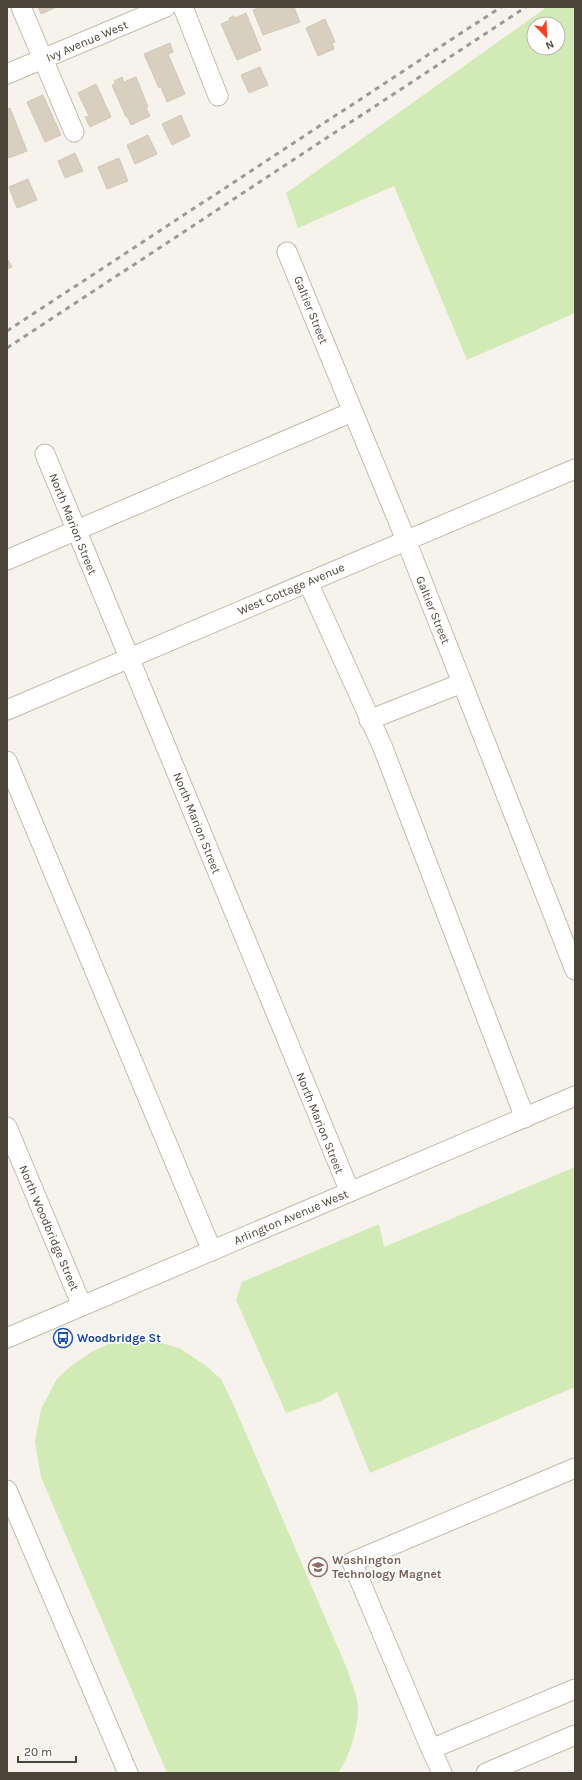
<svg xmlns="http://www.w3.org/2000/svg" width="582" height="1780" viewBox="0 0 582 1780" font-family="Karla,sans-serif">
	<rect width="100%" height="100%" fill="#f6f3ec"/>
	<!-- green -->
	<g fill="#d2eab5" fill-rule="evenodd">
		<path d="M 547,7 L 575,7 L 575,313 L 467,360 L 394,186 L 298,228 L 286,193 ZM 534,24 L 558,24 L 558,48 L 534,48 Z"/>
		<polygon points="575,1167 575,1387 370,1473 337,1392 321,1401 286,1413 236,1300 242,1282 379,1224 384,1247"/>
		<path d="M 138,1340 L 158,1342 L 179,1348 L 205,1365 L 221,1379 L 235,1408 L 348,1671 C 351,1682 358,1696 358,1708 C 358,1729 350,1756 338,1773 L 167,1773 L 41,1477 L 35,1442 L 41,1409 L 57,1379 L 71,1366 L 91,1352 L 113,1342 Z"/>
	</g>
	<!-- building -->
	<g fill="#d8cfc1" stroke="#d3c7b4">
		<polygon points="38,7 57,7 41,14"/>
		<polygon points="261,7 294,7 300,22 263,35 253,10"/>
		<polygon points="246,13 261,50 237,60 221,24 230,20 229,18 234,16 235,18"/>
		<polygon points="325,19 335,42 332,43 334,49 318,56 306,28"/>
		<polygon points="170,43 173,52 168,54 185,94 167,102 161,87 159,88 144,54"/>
		<polygon points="260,67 268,85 249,93 241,75"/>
		<polygon points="122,77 124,82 136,77 148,107 146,108 150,116 131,125 127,116 126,117 112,85 115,84 114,81"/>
		<polygon points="96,84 111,117 90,127 85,117 89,116 78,93"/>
		<polygon points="43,95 61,135 45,142 27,102"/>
		<polygon points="10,108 27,151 9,158 7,151 7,109"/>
		<polygon points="181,115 190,136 172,145 162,124"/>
		<polygon points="148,135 157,154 135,164 127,145"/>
		<polygon points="75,153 83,171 65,178 58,161"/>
		<polygon points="119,158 128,181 107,189 98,167"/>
		<polygon points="28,179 37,200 17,208 9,187"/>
		<polygon points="7,260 8,260 12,267 7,269"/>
	</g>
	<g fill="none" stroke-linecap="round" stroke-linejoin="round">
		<!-- minor casing -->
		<g stroke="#c2bbae" stroke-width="21">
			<g id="minor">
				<polyline points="21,7 74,132"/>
				<polyline points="183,7 218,96"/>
				<polyline points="7,74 166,7"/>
				<polyline points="287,252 406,540 575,970"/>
				<polyline points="45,454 350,1192"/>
				<polyline points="7,560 352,412"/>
				<polyline points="308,582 383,748 525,1118"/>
				<polyline points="7,710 575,469"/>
				<polyline points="369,720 462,683"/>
				<polyline points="7,761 212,1251"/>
				<polyline points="7,1127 82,1306"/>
				<polyline points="7,1338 575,1096"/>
				<polyline points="575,1468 352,1562 431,1749 575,1689"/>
				<polyline points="7,1490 128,1773"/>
				<polyline points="431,1749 442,1773"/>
				<polyline points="486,1773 575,1735"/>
			</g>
		</g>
		<!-- minor -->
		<use href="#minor" stroke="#fff" stroke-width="19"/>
		<!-- rail -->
		<g stroke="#9a9a9a" stroke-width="3" stroke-dasharray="5 5" stroke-linecap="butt">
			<polyline points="7,331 501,7"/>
			<polyline points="7,348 526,7"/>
		</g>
	</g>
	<!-- icons -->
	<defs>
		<g id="bus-ring" transform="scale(1)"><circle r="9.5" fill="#fff" stroke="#1a4fb4" stroke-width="1.5"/><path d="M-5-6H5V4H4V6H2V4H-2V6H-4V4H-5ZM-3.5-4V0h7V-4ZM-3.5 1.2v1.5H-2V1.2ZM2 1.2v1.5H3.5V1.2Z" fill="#1a4fb4"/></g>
		<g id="school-ring" transform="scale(1)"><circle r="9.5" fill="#fff" stroke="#8d6e63" stroke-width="1.5"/><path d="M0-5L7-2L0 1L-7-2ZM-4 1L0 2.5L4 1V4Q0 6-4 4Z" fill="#8d6e63"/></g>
	</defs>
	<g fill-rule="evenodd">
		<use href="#bus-ring" x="63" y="1338"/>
		<use href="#school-ring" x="318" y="1567"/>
	</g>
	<g text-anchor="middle" stroke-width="3.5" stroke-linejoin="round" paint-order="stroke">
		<!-- street labels -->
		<g font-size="12" fill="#4b4439" stroke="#fff">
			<text transform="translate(87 41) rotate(-23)" y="4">Ivy Avenue West</text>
			<text transform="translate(311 310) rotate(68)" y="4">Galtier Street</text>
			<text transform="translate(73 524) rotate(68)" y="4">North Marion Street</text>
			<text transform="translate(291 589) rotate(-23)" y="4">West Cottage Avenue</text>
			<text transform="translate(433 610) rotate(68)" y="4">Galtier Street</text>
			<text transform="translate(197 823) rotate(68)" y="4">North Marion Street</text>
			<text transform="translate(320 1123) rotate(68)" y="4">North Marion Street</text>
			<text transform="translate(291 1217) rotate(-23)" y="4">Arlington Avenue West</text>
			<text transform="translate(49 1228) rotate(67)" y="4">North Woodbridge Street</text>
		</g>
		<!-- transit labels -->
		<g font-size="12" font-weight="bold" fill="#164399" stroke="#fff" text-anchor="start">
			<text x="77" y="1342">Woodbridge St</text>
		</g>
		<!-- education labels -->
		<g font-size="12" font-weight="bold" fill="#785e54" stroke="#fff" text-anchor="start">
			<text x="332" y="1564">Washington<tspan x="332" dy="14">Technology Magnet</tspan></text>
		</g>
	</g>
	<!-- border -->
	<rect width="582" height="1780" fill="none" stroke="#4b4439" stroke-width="16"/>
	<!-- north arrow -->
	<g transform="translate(546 36) rotate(157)"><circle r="19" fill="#ffffff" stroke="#b7b4b0"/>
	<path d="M0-3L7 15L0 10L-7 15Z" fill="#fc3f1d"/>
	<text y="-6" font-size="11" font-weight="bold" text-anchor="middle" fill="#4b4439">N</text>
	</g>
	<!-- scale -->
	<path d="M18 1756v6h58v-6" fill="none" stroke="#4b4439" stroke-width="2"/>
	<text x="24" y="1756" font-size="12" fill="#4b4439" stroke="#ffffff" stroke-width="3" paint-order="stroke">20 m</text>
</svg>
